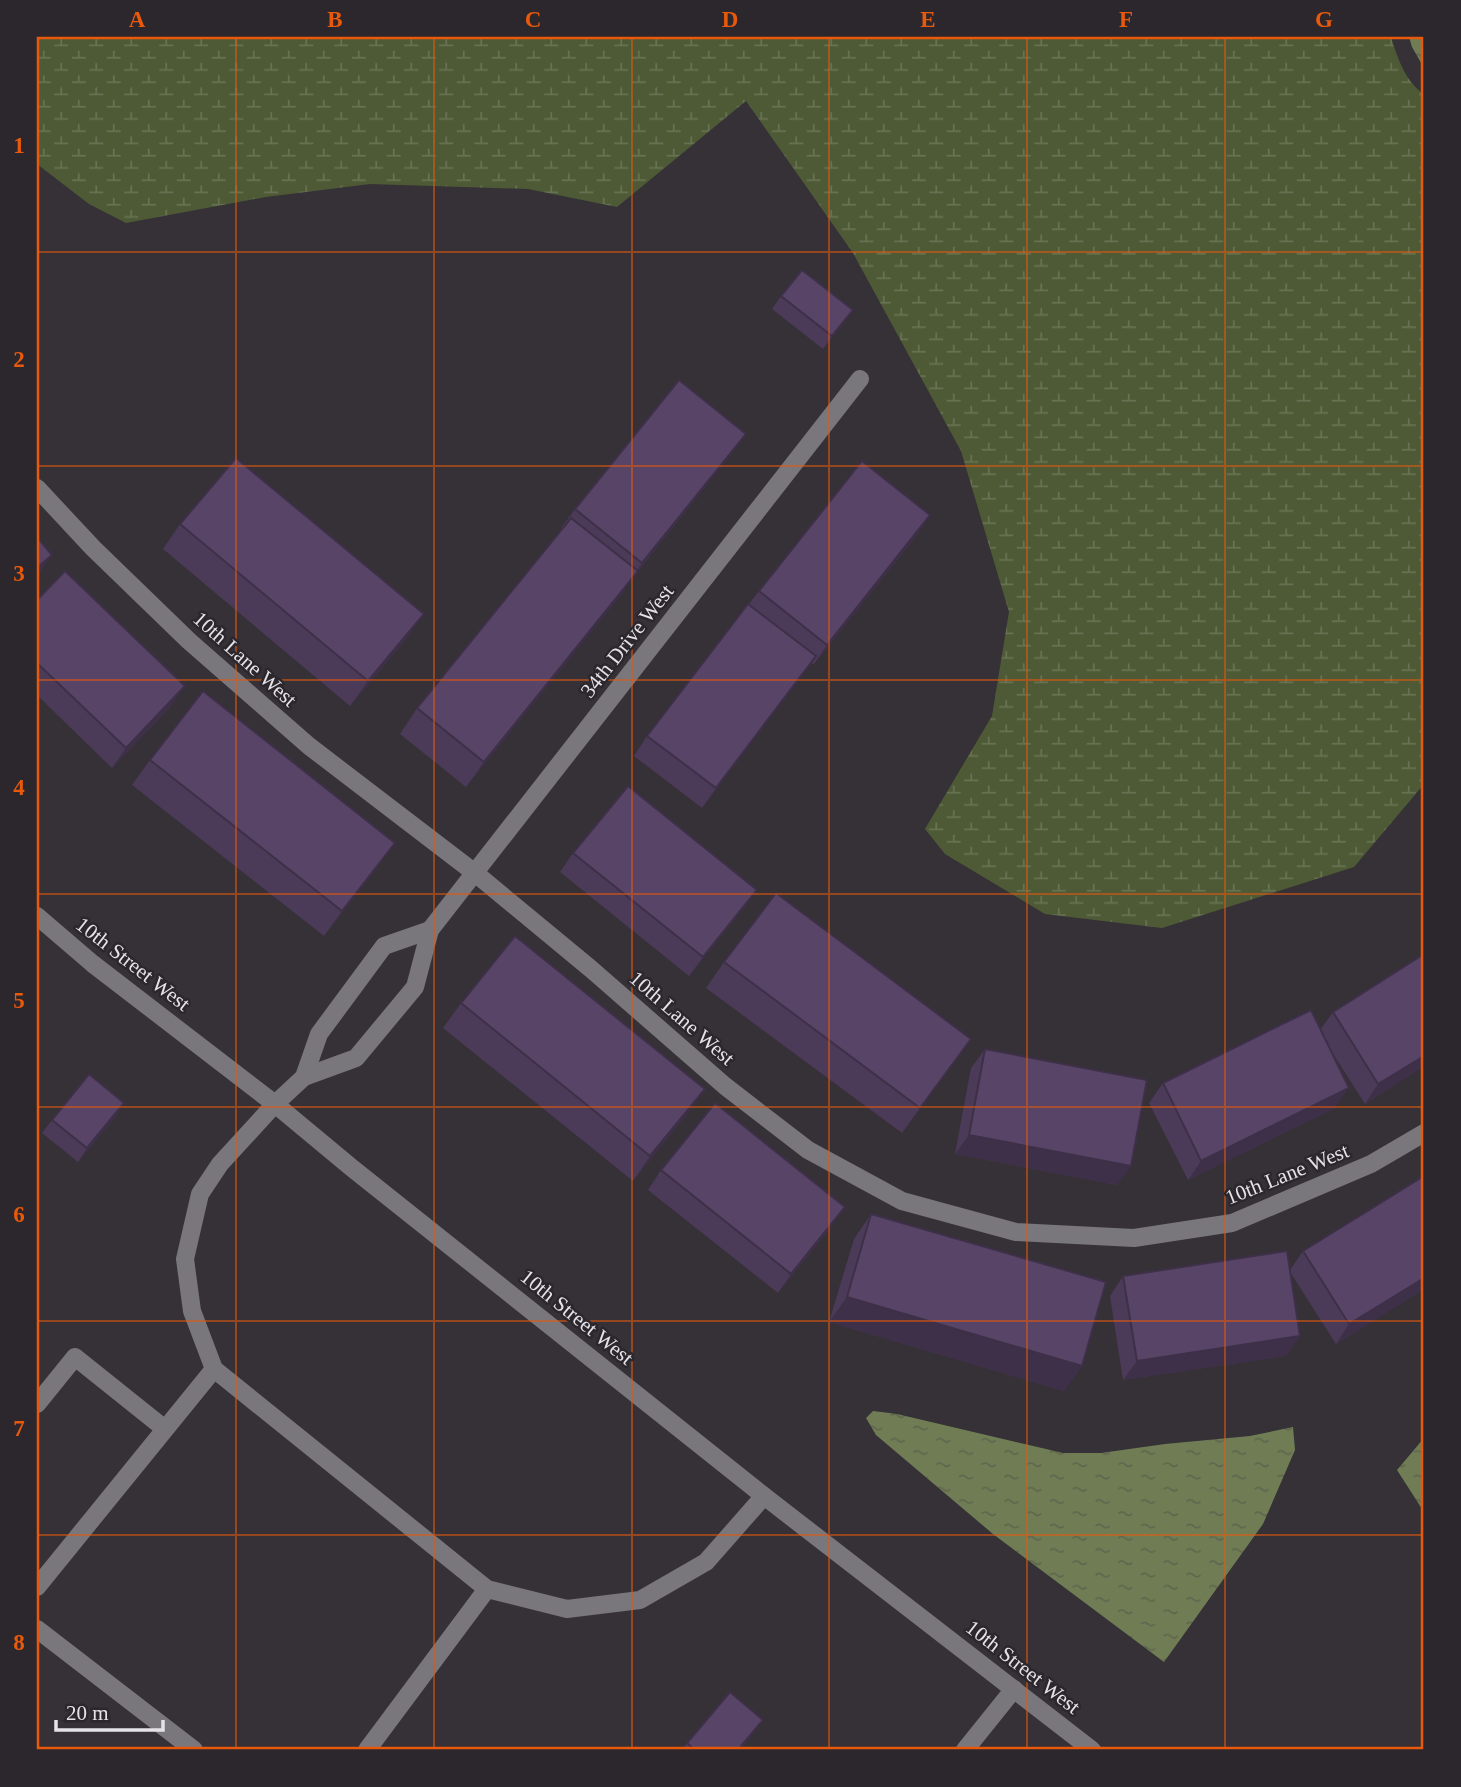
<svg xmlns="http://www.w3.org/2000/svg" width="1461" height="1787" viewBox="0 0 1461 1787" font-family="Georgia,serif">
	<defs>
		<pattern id="wetland-marsh" width="20" height="14" patternUnits="userSpaceOnUse" patternTransform="scale(1.75)"><rect width="20" height="14" fill="#4e5a35"/><path d="M1 5h8M5 5V1M11 12h8M15 12V8" fill="none" stroke="#677252"/></pattern>
		<pattern id="water-ripples" width="26" height="14" patternUnits="userSpaceOnUse" patternTransform="scale(1.75)"><rect width="26" height="14" fill="#707d54"/><path d="M2 4q2-2 4 0t4 0M15 11q2-2 4 0t4 0" fill="none" stroke="#5f664e"/></pattern>
	</defs>
	<rect width="100%" height="100%" fill="#353137"/>
	<!-- wetland -->
	<path fill="url(#wetland-marsh)" d="M 37,37 L 1391,37 C 1397,57 1406,83 1424,94 L 1424,784 L 1354,867 L 1162,928 L 1045,914 L 945,854 L 925,829 L 992,716 L 1009,612 L 961,451 L 853,253 L 746,101 L 617,207 L 528,189 L 370,184 L 266,197 L 126,223 L 89,204 L 37,164 Z"/>
	<!-- water -->
	<g fill="url(#water-ripples)">
		<polygon points="1409,37 1424,37 1424,68 1412,47"/>
		<polygon points="873,1411 897,1414 1063,1453 1101,1453 1165,1444 1250,1436 1293,1427 1295,1450 1263,1524 1164,1662 993,1534 876,1435 866,1418"/>
		<polygon points="1424,1438 1424,1512 1397,1470"/>
	</g>
	<g fill="none" stroke-linecap="round" stroke-linejoin="round">
		<!-- minor -->
		<g stroke="#79777b" stroke-width="18">
			<polyline points="37,488 93,548 189,641 309,746 475,873 591,969 725,1086 808,1150 902,1201 1016,1232 1134,1238 1232,1223 1371,1164 1424,1133"/>
			<polyline points="37,916 93,964 275,1104 352,1168 764,1496 1092,1750"/>
			<polyline points="304,1077 319,1034 384,946 430,930"/>
			<polyline points="37,1404 75,1357 165,1429"/>
			<polyline points="764,1496 706,1562 640,1600 567,1609 487,1589 214,1369 192,1311 185,1259 200,1194 220,1164 275,1104 304,1077 356,1058 415,987 430,930 860,379"/>
			<polyline points="37,1587 214,1369"/>
			<polyline points="37,1629 194,1750"/>
			<polyline points="367,1750 487,1589"/>
			<polyline points="965,1750 1014,1689"/>
		</g>
	</g>
	<!-- wall -->
	<g fill="#4c3a59">
		<polygon points="781,296 843,324 823,349 772,309"/>
		<polygon points="732,453 638,571 620,596 466,787 400,734 417,708 562,529 561,528 575,509"/>
		<polygon points="930,515 917,535 814,664 811,663 702,808 634,756 647,736 759,591"/>
		<polygon points="180,524 406,639 350,706 163,549"/>
		<polygon points="37,600 172,705 112,768 37,695"/>
		<polygon points="150,760 377,868 324,936 132,785"/>
		<polygon points="573,853 743,909 689,976 560,872"/>
		<polygon points="1424,954 1424,1066 1365,1104 1328,1046 1335,1108 1188,1180 1149,1103 1163,1083 1320,1030 1333,1012"/>
		<polygon points="724,962 953,1064 902,1133 706,988"/>
		<polygon points="461,1003 687,1114 633,1181 443,1028"/>
		<polygon points="985,1049 1131,1166 1117,1185 955,1154 971,1068"/>
		<polygon points="124,1103 115,1117 78,1162 42,1133 52,1120"/>
		<polygon points="661,1170 832,1226 778,1293 648,1190"/>
		<polygon points="1424,1176 1424,1289 1336,1344 1290,1272 1300,1336 1286,1356 1123,1380 1110,1296 1123,1276 1290,1270 1303,1251"/>
		<polygon points="871,1214 1082,1366 1064,1391 829,1322 854,1239"/>
		<polygon points="749,1739 742,1747 746,1750 682,1750 687,1743"/>
	</g>
	<!-- shaded-wall -->
	<g fill="#3e3048">
		<polygon points="853,310 843,324 823,349 832,336"/>
		<polygon points="746,434 732,453 628,583 642,563"/>
		<polygon points="930,515 917,535 814,664 827,645"/>
		<polygon points="52,555 37,577 37,568"/>
		<polygon points="638,571 620,596 466,787 484,762"/>
		<polygon points="424,614 406,639 350,706 368,681"/>
		<polygon points="816,656 803,675 702,808 716,788"/>
		<polygon points="185,686 172,705 112,768 126,748"/>
		<polygon points="395,843 377,868 324,936 342,911"/>
		<polygon points="757,890 743,909 689,976 703,957"/>
		<polygon points="971,1039 953,1064 902,1133 920,1108"/>
		<polygon points="1424,1056 1424,1066 1365,1104 1378,1084"/>
		<polygon points="1349,1088 1335,1108 1188,1180 1201,1161"/>
		<polygon points="705,1089 687,1114 633,1181 650,1156"/>
		<polygon points="124,1103 115,1117 78,1162 87,1148"/>
		<polygon points="969,1135 1131,1166 1117,1185 955,1154"/>
		<polygon points="845,1207 832,1226 778,1293 791,1274"/>
		<polygon points="1424,1278 1424,1289 1336,1344 1349,1324"/>
		<polygon points="847,1297 1082,1366 1064,1391 829,1322"/>
		<polygon points="1300,1336 1286,1356 1123,1380 1137,1361"/>
		<polygon points="763,1720 749,1739 740,1750 741,1746"/>
	</g>
	<!-- building -->
	<g fill="#584467" stroke="#3e3048" stroke-width="2">
		<polygon points="802,270 853,310 832,336 781,296"/>
		<polygon points="679,380 746,434 642,563 575,509"/>
		<polygon points="236,458 424,614 368,681 180,524"/>
		<polygon points="862,461 930,515 827,645 759,591"/>
		<polygon points="571,518 638,571 484,762 417,708"/>
		<polygon points="37,537 52,555 37,568"/>
		<polygon points="65,571 185,686 126,748 37,663 37,600"/>
		<polygon points="748,604 816,656 716,788 647,736"/>
		<polygon points="203,691 395,843 342,911 150,760"/>
		<polygon points="628,786 757,890 703,957 573,853"/>
		<polygon points="776,893 971,1039 920,1108 724,962"/>
		<polygon points="515,936 705,1089 650,1156 461,1003"/>
		<polygon points="1424,954 1424,1056 1378,1084 1333,1012"/>
		<polygon points="1311,1010 1349,1088 1201,1161 1163,1083"/>
		<polygon points="985,1049 1147,1080 1131,1166 969,1135"/>
		<polygon points="89,1074 124,1103 87,1148 52,1120"/>
		<polygon points="715,1103 845,1207 791,1274 661,1170"/>
		<polygon points="1424,1176 1424,1278 1349,1324 1303,1251"/>
		<polygon points="871,1214 1106,1282 1082,1366 847,1297"/>
		<polygon points="1287,1251 1300,1336 1137,1361 1123,1276"/>
		<polygon points="730,1692 763,1720 741,1746 746,1750 695,1750 687,1743"/>
	</g>
	<!-- grid -->
	<path fill="none" stroke="#e8590c" stroke-width="2" stroke-opacity="0.55" d="M 236,37 L 236,1750M 434,37 L 434,1750M 632,37 L 632,1750M 829,37 L 829,1750M 1027,37 L 1027,1750M 1225,37 L 1225,1750M 37,252 L 1424,252M 37,466 L 1424,466M 37,680 L 1424,680M 37,894 L 1424,894M 37,1107 L 1424,1107M 37,1321 L 1424,1321M 37,1535 L 1424,1535"/>
	<g text-anchor="middle" stroke-width="5" stroke-linejoin="round" paint-order="stroke">
		<!-- street labels -->
		<g font-size="21" fill="#e5e3e7" stroke="#2b272d">
			<text transform="translate(627 641) rotate(-52)" y="7">34th Drive West</text>
			<text transform="translate(245 659) rotate(42)" y="7">10th Lane West</text>
			<text transform="translate(133 964) rotate(38)" y="7">10th Street West</text>
			<text transform="translate(682 1018) rotate(41)" y="7">10th Lane West</text>
			<text transform="translate(1287 1174) rotate(-22)" y="7">10th Lane West</text>
			<text transform="translate(577 1317) rotate(39)" y="7">10th Street West</text>
			<text transform="translate(1023 1667) rotate(38)" y="7">10th Street West</text>
		</g>
	</g>
	<!-- border -->
	<rect width="1461" height="1787" fill="none" stroke="#2b272d" stroke-width="77"/>
	<!-- scale -->
	<path d="M56 1720v10h107v-10" fill="none" stroke="#e5e3e7" stroke-width="3.5"/>
	<text x="66" y="1720" font-size="21" fill="#e5e3e7" stroke="#2b272d" stroke-width="5" paint-order="stroke">20 m</text>
	<rect x="38" y="38" width="1384" height="1710" fill="none" stroke="#e8590c" stroke-width="2.5"/>
	<g font-size="23" text-anchor="middle" font-weight="bold" fill="#e8590c">
		<text x="137" y="27">A</text>
		<text x="335" y="27">B</text>
		<text x="533" y="27">C</text>
		<text x="730" y="27">D</text>
		<text x="928" y="27">E</text>
		<text x="1126" y="27">F</text>
		<text x="1324" y="27">G</text>
		<text x="19" y="153">1</text>
		<text x="19" y="367">2</text>
		<text x="19" y="581">3</text>
		<text x="19" y="795">4</text>
		<text x="19" y="1008">5</text>
		<text x="19" y="1222">6</text>
		<text x="19" y="1436">7</text>
		<text x="19" y="1650">8</text>
	</g>
</svg>
